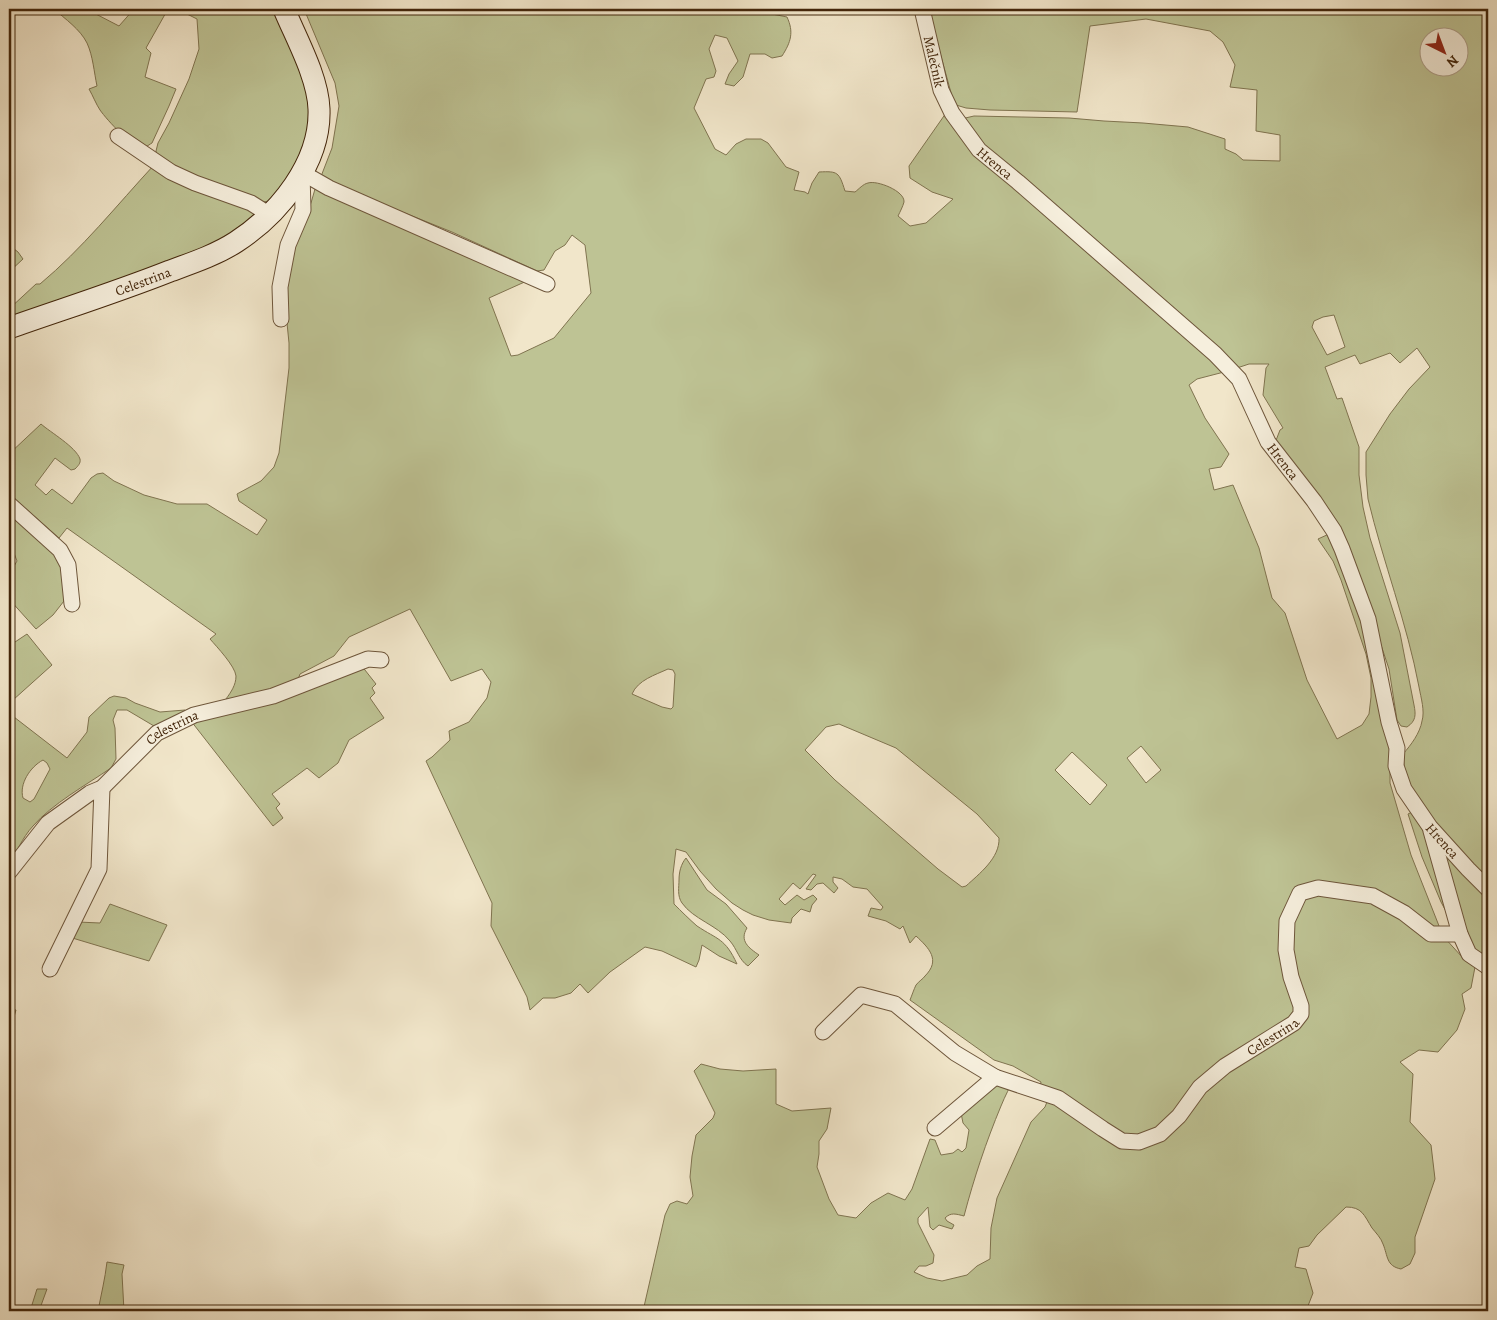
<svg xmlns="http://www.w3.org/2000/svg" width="1497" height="1320" viewBox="0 0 1497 1320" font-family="Alegreya,serif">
	<rect width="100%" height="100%" fill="#f1e6ca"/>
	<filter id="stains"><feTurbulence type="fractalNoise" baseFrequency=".004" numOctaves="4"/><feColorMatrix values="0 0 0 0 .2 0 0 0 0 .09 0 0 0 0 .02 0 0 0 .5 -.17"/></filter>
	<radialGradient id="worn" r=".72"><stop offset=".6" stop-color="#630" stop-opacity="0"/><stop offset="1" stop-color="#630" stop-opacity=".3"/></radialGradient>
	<!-- green -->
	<g fill="#bec394" stroke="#807450" fill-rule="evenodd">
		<path d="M 54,9 L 94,9 L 92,12 L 119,26 L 134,9 L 168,9 L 146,48 L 151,53 L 145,77 L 176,89 L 169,106 L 152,143 C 150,144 148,146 145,147 C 133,149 107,120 100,110 C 96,104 93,96 89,89 L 97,86 C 94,72 93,56 87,43 C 80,29 65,19 54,9 Z"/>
		<polygon points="177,9 276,9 290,40 310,102 306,141 288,179 270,201 262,202 188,177 157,157 156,151 158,143 169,123 189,79 199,49 197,19"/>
		<path d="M 304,9 L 771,9 L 772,14 L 787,17 C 794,32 791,42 782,56 L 772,58 L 765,54 L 750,54 L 743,77 L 734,86 L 725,84 L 729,74 L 738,61 L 727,38 L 715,35 L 709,49 L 716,71 L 714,77 L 706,79 L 694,108 L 715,149 L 726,155 L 736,144 L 746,139 L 761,139 L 768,143 L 786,167 L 799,172 L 794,190 L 805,192 L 808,194 L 812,183 L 819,172 C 838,171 839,172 845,191 L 855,192 C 859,189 863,184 868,183 C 877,180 905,191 904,202 C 903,206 900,212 898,216 L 910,226 L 926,223 L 953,199 L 932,192 L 910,178 L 909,166 L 946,113 L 1158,314 L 1217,365 L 1224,372 L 1197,379 L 1189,385 L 1205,418 L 1229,454 L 1221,467 L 1209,469 L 1214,490 L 1233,485 L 1259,548 L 1272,598 L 1285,613 L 1307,680 L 1337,739 L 1362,725 L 1369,714 L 1371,697 L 1371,678 L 1366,654 L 1341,580 L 1333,561 L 1318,539 L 1329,534 L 1367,633 L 1382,701 L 1390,754 L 1390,783 L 1411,855 L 1443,936 L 1463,958 L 1475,967 L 1471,988 L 1462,994 L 1465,1009 L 1457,1030 L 1438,1052 L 1419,1050 L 1400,1062 L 1413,1074 L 1410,1122 L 1431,1145 L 1435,1179 L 1415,1237 L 1415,1253 L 1410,1264 L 1401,1269 C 1386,1266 1388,1256 1383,1244 C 1381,1238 1376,1233 1372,1228 C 1364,1215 1362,1207 1346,1207 L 1317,1235 L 1309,1246 L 1299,1248 L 1295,1267 L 1306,1269 L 1313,1293 L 1306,1311 L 643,1311 L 665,1215 L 670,1204 L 677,1201 L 687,1204 L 693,1196 L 690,1177 L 692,1156 L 696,1135 L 713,1118 L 715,1113 L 694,1071 L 701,1064 L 720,1069 L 743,1071 L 776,1069 L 776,1104 L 792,1111 L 831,1108 L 827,1129 L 819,1141 L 819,1154 L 817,1167 L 829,1199 L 838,1215 L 856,1218 L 871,1203 L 888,1193 L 905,1200 L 912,1189 L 930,1139 L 935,1140 L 941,1155 L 953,1153 L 958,1149 L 962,1152 L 966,1148 L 969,1130 L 963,1123 L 961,1113 L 990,1077 L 1014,1078 C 1010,1087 1005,1096 1001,1106 C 986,1142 974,1178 964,1216 C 956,1214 951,1212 945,1218 L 947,1221 L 954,1225 L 952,1229 L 939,1225 L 933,1230 L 930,1227 L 928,1207 L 918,1218 L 918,1223 L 934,1255 L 933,1263 L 926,1266 L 919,1266 L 914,1272 L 927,1278 L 942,1281 L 967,1275 L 977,1266 L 990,1259 L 991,1228 L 997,1198 L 1031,1122 L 1045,1107 L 1050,1094 L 1040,1087 L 1041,1082 L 1013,1066 L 994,1060 L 910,1000 C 912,995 914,989 916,985 C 919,981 923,979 925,976 C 941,960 929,948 916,936 L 910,943 L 903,926 L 900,929 L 886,921 L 868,916 L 871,908 L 881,910 L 883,907 L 867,889 L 853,887 L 842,879 L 833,877 L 833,882 L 838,888 L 834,893 L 823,883 L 817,884 L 811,890 L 806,889 L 816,875 L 813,874 L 800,889 L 793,883 L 779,899 L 785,905 L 797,895 L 804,900 L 813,895 L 817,899 L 812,905 L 810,912 L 801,909 L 792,918 L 791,923 L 769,920 L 753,915 L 743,910 L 732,903 L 716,889 L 700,871 L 686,852 L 676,849 L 673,874 L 674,904 C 681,911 689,919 697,926 C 718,940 725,938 737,964 L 719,956 L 702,945 L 699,960 L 696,967 L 662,951 L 645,947 L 610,972 L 588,993 L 580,984 L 571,993 L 555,998 L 543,998 L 530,1010 L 527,997 L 491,926 L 492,903 L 426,761 L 432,757 L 450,740 L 449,731 L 469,722 L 487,698 L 491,682 L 482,669 L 451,681 L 410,609 L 349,637 L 334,656 L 300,674 L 296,685 L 227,706 L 226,699 C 231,692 236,685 236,676 C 235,666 217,647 210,639 L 216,634 L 67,528 L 59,538 L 9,494 L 9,454 L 41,424 C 50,432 76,447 80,459 C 81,463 78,466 75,469 L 71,470 L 55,458 L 35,485 L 46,495 L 52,489 L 72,504 L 91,478 L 97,474 L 103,473 L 114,481 L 144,495 L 177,504 L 207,504 L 257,535 L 267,520 L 239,501 L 237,494 L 261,481 L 274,467 L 279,453 L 289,368 L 289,343 L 284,293 L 286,268 L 305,215 L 311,203 L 315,189 L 354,201 L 529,280 L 489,298 L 511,356 L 518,355 L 554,338 L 591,293 L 585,245 L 572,235 L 565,245 L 555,251 L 544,270 L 537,271 L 452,232 L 320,179 L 332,148 L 339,106 L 335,83 ZM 668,669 L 673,670 L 675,674 L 673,707 L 671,709 L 662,707 L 632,694 C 638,680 655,675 668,669 ZM 839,724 L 896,748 L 977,814 L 999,838 C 1000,858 979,874 966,886 L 962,887 L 938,869 L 835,780 L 805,750 L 826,727 ZM 1141,746 L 1161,770 L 1146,783 L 1127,758 ZM 1072,752 L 1107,785 L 1090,805 L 1055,770 Z"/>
		<path d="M 928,9 L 1488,9 L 1488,882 L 1426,812 L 1405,776 L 1403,754 C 1411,745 1420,733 1422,721 C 1425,711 1421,698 1419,687 C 1407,623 1383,562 1368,499 L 1366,475 L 1366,452 L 1390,414 L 1409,389 L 1430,367 L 1417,348 L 1400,363 L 1390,353 L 1360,364 L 1355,355 L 1325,367 L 1337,399 L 1342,398 L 1359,447 L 1359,475 L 1363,507 L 1370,538 L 1400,633 L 1414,705 C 1416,715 1416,721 1407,727 L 1401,726 L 1397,720 L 1389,669 L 1368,606 L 1275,443 L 1280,430 L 1283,428 L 1263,395 L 1266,368 L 1269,364 L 1249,364 L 1237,368 L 1000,161 L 964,124 L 961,119 L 974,116 L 1069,118 L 1104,121 L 1143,123 L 1188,127 L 1225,139 L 1225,149 L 1236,154 L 1243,160 L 1280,161 L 1280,135 L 1256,131 L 1257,90 L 1230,87 L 1235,65 L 1223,42 L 1210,31 L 1146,19 L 1090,26 L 1077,112 L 990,110 L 966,108 L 956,105 L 953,100 ZM 1430,38 L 1460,38 L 1460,68 L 1430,68 ZM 1334,315 L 1345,347 L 1327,355 L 1312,327 L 1314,321 L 1323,317 Z"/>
		<path d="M 154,165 L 253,209 L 255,216 L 225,238 L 184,256 L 13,317 L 9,313 L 9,309 L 36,284 L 40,284 C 82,249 117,205 154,165 Z"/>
		<polygon points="9,245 18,252 23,259 9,272"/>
		<polygon points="9,505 63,561 64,601 53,615 36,629 9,599 9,571 13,568 17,561 14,553 9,547"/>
		<path d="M 27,634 L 52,665 L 13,700 L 14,717 L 67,758 L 87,732 L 89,717 L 109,698 L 114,696 L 126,698 L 135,703 L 160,712 L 185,710 L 189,714 L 154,726 L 127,710 L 117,710 L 113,720 L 115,728 L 116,759 L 111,768 C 86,785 52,804 33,826 C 22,838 16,853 9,867 L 9,646 ZM 43,760 L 47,763 L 50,769 L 34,799 L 30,802 L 23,798 C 19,784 30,767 43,760 Z"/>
		<polygon points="361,665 376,684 372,688 375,693 370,698 384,718 349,740 338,763 319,778 307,768 272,794 280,804 276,808 283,818 273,826 191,721"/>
		<polygon points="1414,811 1488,894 1488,963 1463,943 1441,902 1422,857 1408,814"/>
		<path d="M 686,858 L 707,890 L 726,904 L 747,928 C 739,941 749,948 759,955 L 748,966 C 739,960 737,949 730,941 C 717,925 693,919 682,903 C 677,896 679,887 679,880 C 679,872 681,864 686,858 Z"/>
		<polygon points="110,904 167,925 149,961 69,937 78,922 100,923"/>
		<polygon points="9,1009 16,1010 9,1034"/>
		<path d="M 107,1262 L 124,1265 L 122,1274 L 124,1311 L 98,1311 C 101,1295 105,1279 107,1262 Z"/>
		<polygon points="37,1289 47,1289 39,1311 30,1311"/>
	</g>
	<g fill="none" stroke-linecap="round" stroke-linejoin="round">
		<!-- street casing -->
		<g stroke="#6e563b" stroke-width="17">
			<g id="street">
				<path id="s1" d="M 922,9 L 941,90 L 952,113 L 979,150 L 1018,182 L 1215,354 L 1239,379 L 1268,442 L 1314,501 L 1334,531 L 1342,549 L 1368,619 L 1389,722 L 1397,748 L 1396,766 L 1404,789 L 1430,827 L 1468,869 L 1488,889"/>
				<polyline points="118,136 171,172 195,183 251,203 270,215"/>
				<polyline points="301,172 329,188 547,284"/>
				<polyline points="281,319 280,287 288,245 303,210 302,173"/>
				<polyline points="9,504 60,550 68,565 72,604"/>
				<polyline points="1431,831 1460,934 1469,954 1488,967"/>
				<path id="s2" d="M 9,872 L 48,823 L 90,793 L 102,788 L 157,733 L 194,715 L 273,696 L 368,659 L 381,660"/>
				<polyline points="50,969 99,869 102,788"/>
				<path id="s3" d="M 823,1032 L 861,995 L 895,1004 L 955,1053 L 995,1077 L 1058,1098 L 1103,1129 L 1122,1141 L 1139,1142 L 1160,1134 L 1179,1116 L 1200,1087 L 1225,1066 L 1294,1023 L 1301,1014 L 1301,1006 L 1291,977 L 1286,950 L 1287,921 L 1300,893 L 1318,888 L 1373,896 L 1404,913 L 1431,934 L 1460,934"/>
				<polyline points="935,1128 995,1077"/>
			</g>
		</g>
		<!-- secondary casing -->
		<g stroke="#43260b" stroke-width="23">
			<g id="secondary">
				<path id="s4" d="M 9,328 C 63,309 117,292 170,271 C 192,263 216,255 236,242 C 279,214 321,163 319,109 C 318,77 296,38 284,9"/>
			</g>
		</g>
		<!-- street -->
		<use href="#street" stroke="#f6efdd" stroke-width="15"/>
		<!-- secondary -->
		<use href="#secondary" stroke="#f6efdd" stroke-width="21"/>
	</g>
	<g text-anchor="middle" stroke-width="4" stroke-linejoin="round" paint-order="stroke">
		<!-- street labels -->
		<g font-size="14" fill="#43260b" stroke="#f6efdd">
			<text dy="5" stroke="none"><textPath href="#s1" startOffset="54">Malečnik</textPath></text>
			<text dy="5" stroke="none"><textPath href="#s1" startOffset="175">Hrenca</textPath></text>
			<text dy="5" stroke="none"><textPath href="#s4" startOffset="142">Celestrina</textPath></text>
			<text dy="5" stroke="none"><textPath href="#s1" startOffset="595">Hrenca</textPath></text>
			<text dy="5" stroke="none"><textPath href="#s2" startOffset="221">Celestrina</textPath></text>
			<text dy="5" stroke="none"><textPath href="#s1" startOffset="1015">Hrenca</textPath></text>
			<text dy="5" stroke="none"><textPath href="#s3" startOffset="546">Celestrina</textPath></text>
		</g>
	</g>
	<!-- margin -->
	<rect width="1497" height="1320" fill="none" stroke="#f1e6ca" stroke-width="30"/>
	<rect x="10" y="10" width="1477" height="1300" fill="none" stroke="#43260b" stroke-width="2.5"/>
	<rect x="15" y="15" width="1467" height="1290" fill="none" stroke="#43260b"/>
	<!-- north arrow -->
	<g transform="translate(1444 52) rotate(138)"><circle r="24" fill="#f6efdd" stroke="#ae9f89"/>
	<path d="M0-4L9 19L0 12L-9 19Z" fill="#8f2418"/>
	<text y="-8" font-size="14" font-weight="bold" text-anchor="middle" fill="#43260b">N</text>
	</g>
	<rect width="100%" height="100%" filter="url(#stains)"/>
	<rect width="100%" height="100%" fill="url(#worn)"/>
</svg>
